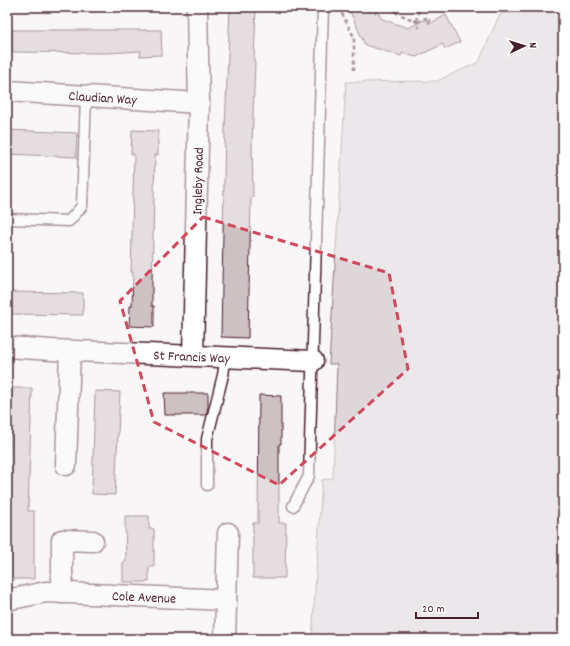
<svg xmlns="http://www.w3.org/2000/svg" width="570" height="646" viewBox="0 0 570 646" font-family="Dekko,sans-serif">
	<rect width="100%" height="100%" fill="#f8f6f7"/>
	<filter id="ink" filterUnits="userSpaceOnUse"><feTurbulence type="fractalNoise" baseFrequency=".025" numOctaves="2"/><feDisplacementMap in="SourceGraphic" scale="8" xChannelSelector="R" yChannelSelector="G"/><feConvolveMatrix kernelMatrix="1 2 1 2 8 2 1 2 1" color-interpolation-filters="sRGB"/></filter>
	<g filter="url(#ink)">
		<!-- green -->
		<polygon fill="#ded6d9" stroke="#947a82" points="512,7 563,7 563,639 312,639 322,480 333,478 337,364 329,364 346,82 437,81 479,62 499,16"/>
		<!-- building -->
		<g fill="#cdc1c4" stroke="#4a1f2b">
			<polygon points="230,7 256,7 254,62 255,62 252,143 253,197 251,197 248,338 221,337 225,129"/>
			<polygon points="348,7 374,7 382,19 408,28 426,19 429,24 446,15 460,42 445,49 443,44 416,57 402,53 401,56 365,45"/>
			<polygon points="12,30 161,30 162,55 140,56 141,51 108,53 12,52"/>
			<polygon points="7,130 77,133 76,157 7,154"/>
			<polygon points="132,130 158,131 158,155 155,155 152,282 152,306 154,306 154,327 129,326 130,306 132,306 133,272 131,272 134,154 131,154"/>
			<polygon points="7,292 83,293 83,315 7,314"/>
			<polygon points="12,388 32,388 28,511 34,511 34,579 7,579 7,528 11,528 11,485 8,485"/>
			<polygon points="95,391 120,392 115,495 92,494"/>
			<polygon points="164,393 208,393 208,407 206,415 165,415"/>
			<polygon points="259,395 281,396 281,444 279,444 279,523 286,523 285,578 253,578 253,523 258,523"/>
			<polygon points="125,516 149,516 149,529 154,529 154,567 149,567 149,582 123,582 123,562 126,562"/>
		</g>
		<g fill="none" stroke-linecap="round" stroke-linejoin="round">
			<!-- service casing -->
			<g stroke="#4a1f2b" stroke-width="13">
				<g id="service">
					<polyline points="7,219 69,221 82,206 86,97"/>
					<polyline points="207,485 207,439 223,375 226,356"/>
					<polyline points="293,506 309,476 323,7"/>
				</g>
			</g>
			<!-- minor casing -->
			<g stroke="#4a1f2b" stroke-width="23">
				<g id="minor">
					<path id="s1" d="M 7,91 L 199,103"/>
					<path id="s2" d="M 7,347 L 52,350 L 313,361"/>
					<path id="s3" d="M 193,355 L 199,103 L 197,7"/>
					<polyline points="66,465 70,351"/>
					<polyline points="62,593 62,540 93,541"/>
					<path id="s4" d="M 7,600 L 46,592 L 226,600"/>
					<polyline points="225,639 228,533"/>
				</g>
			</g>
			<!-- path -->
			<g stroke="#4a1f2b" stroke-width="2.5" stroke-dasharray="4 3" stroke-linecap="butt">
				<polyline points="343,7 341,12 354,37 354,70"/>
				<polyline points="375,8 386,8 395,12 397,7"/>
				<polyline points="395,12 417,22 419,28"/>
				<polyline points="416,21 420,7"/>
				<polyline points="417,22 428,17 430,23"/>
			</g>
			<!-- service -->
			<use href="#service" stroke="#fff" stroke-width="10"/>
			<!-- minor -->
			<use href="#minor" stroke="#fff" stroke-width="20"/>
		</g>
	</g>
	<!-- marked area -->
	<path d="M0 0H570V646H0ZM 203,217 L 389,273 L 408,369 L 279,485 L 154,422 L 120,301 Z" fill="#f8f6f7" fill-opacity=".55" fill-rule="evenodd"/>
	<path fill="none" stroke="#d1495b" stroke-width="3" stroke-dasharray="8 5" stroke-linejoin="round" d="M 203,217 L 389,273 L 408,369 L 279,485 L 154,422 L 120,301 Z"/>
	<g text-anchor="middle" stroke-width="4" stroke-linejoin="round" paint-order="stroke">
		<!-- street labels -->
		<g font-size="14" fill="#4a1f2b" stroke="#fff">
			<text dy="5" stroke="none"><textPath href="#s1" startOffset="96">Claudian Way</textPath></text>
			<text dy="5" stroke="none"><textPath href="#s3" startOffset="174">Ingleby Road</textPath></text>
			<text dy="5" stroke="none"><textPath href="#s2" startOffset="185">St Francis Way</textPath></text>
			<text dy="5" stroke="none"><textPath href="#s4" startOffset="138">Cole Avenue</textPath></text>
		</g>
	</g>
	<!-- margin -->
	<rect width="570" height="646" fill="none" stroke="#fff" stroke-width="24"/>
	<rect x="12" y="12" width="546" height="622" fill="none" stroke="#4a1f2b" stroke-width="1.5" filter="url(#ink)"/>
	<!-- north arrow -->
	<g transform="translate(524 46) rotate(86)" stroke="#ffffff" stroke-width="3" paint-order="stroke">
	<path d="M0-3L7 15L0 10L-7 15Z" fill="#4a1f2b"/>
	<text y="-6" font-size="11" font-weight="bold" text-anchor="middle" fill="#4a1f2b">N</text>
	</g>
	<!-- scale -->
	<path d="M416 612v6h62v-6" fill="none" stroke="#4a1f2b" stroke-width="2"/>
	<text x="422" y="612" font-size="12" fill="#4a1f2b" stroke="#ffffff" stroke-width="3" paint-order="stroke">20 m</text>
</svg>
